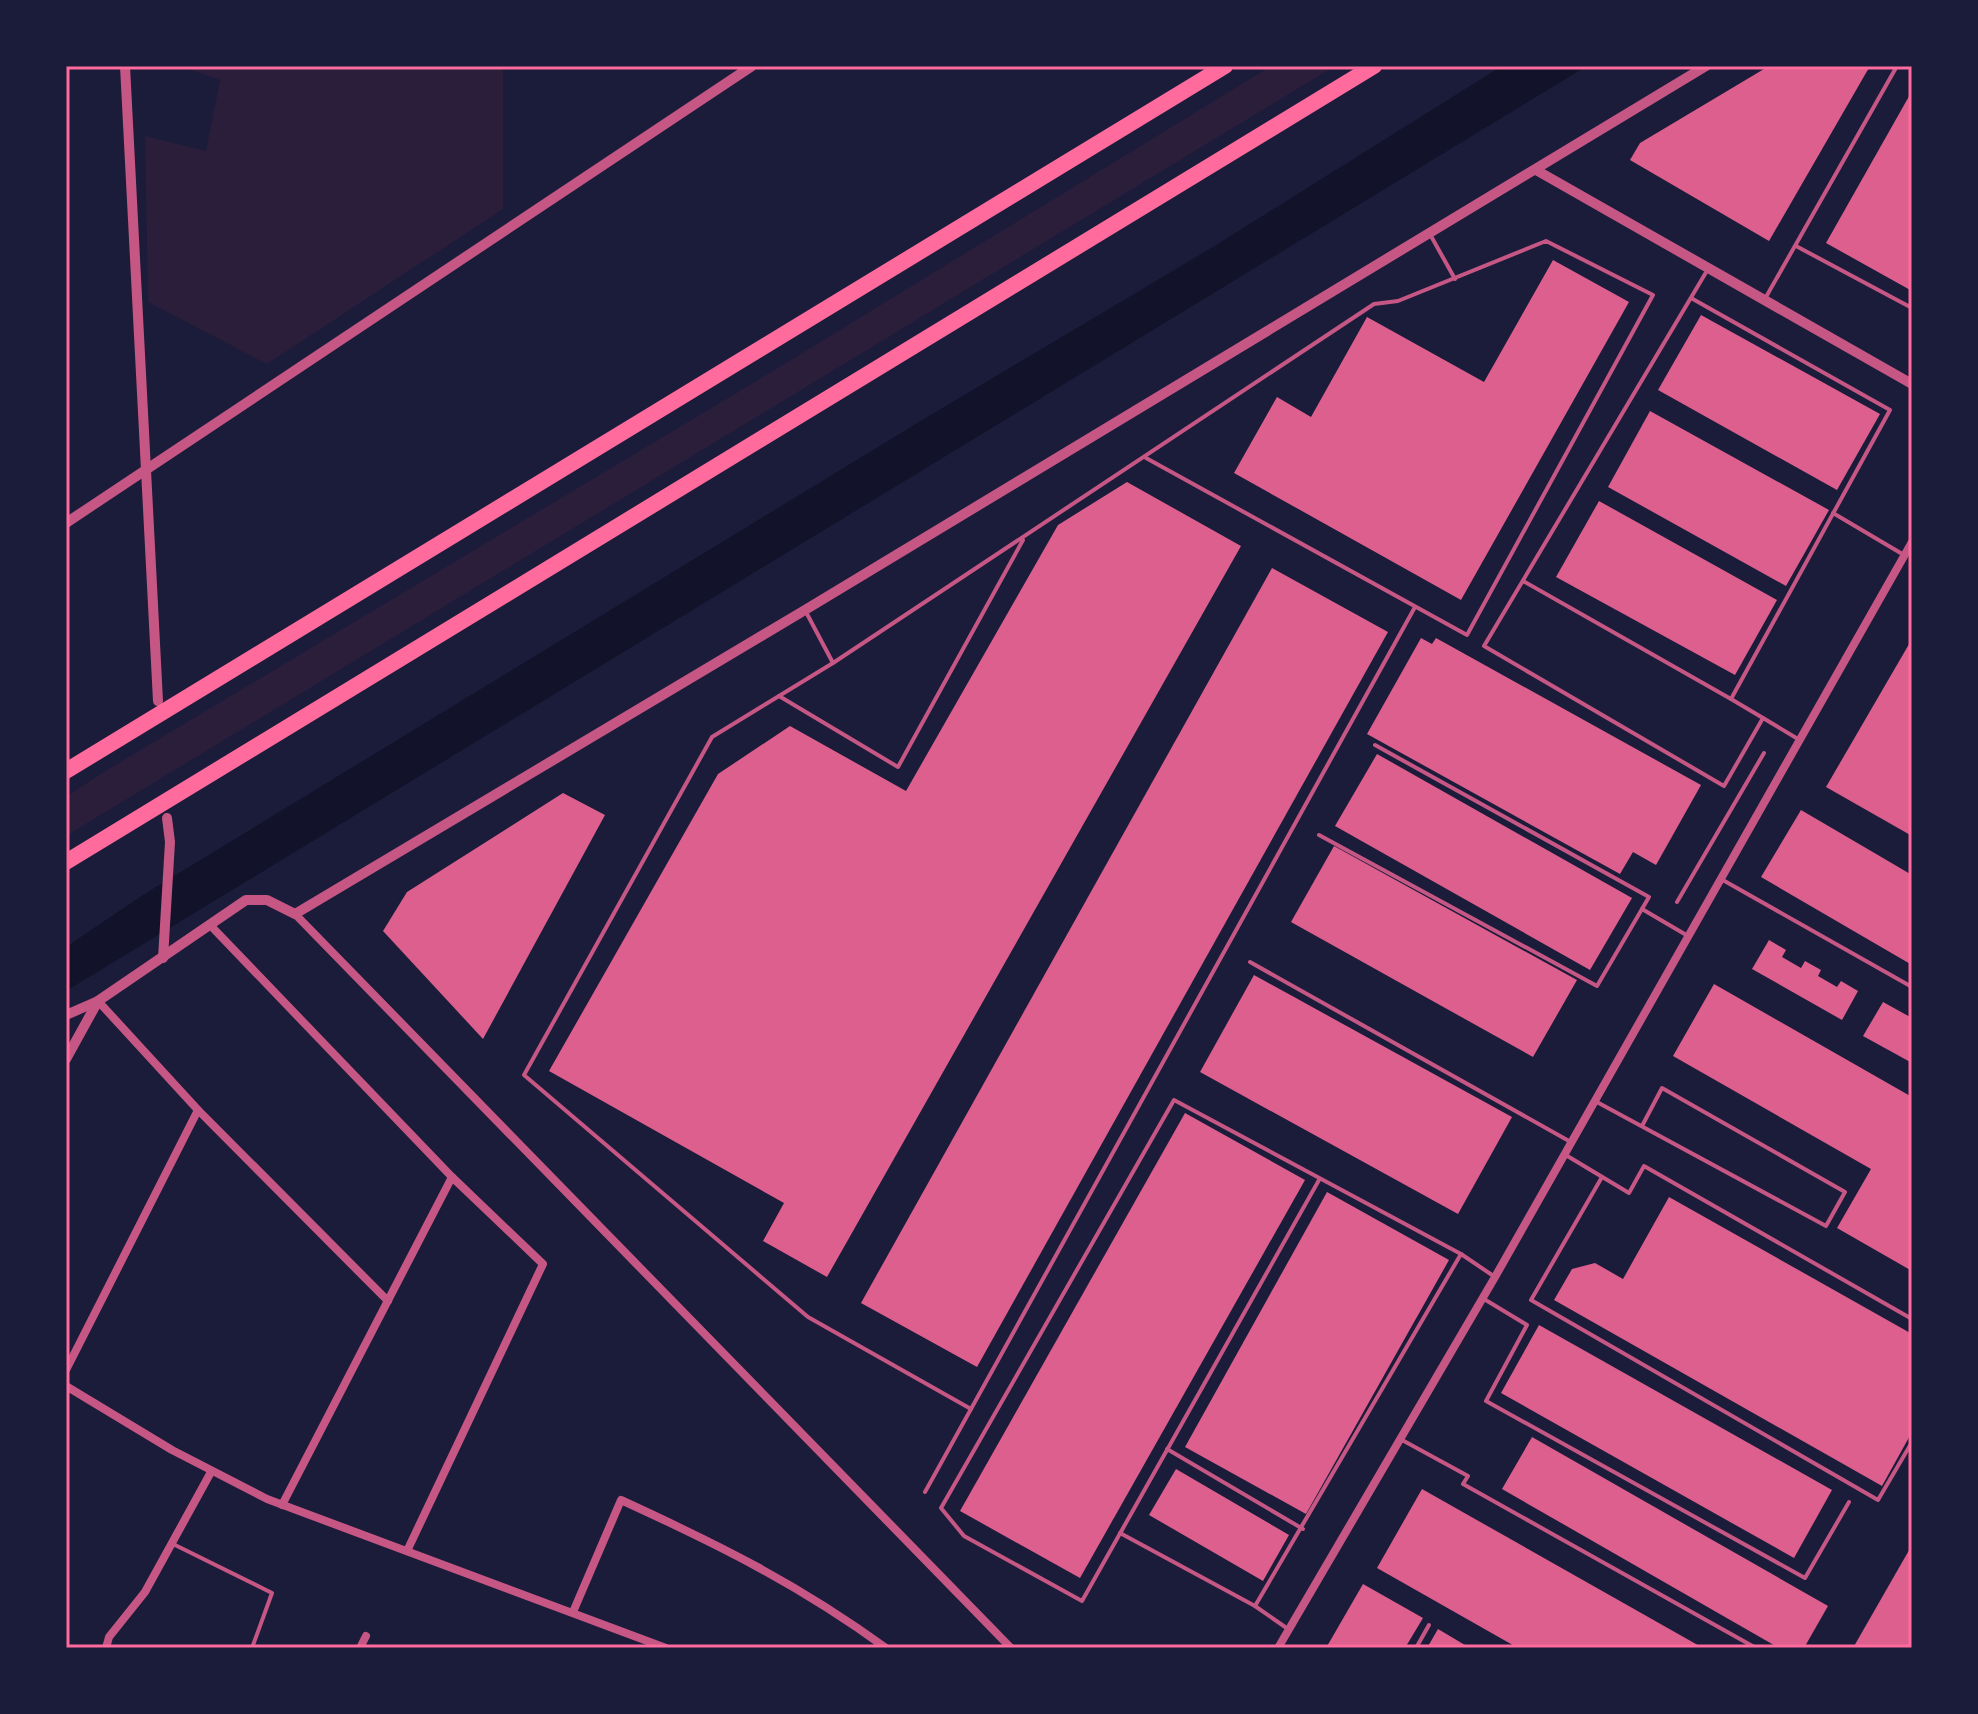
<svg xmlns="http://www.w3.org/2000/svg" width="1978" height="1714" viewBox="0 0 1978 1714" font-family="Roboto,sans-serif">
	<rect width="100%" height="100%" fill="#1b1b3a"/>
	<!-- green -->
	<g fill="#2a1e3b">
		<polygon points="180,66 503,66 503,209 267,364 148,302 145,136 206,151 220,80"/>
		<polygon points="1271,66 1335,66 66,836 66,797 102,773 768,374"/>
	</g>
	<!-- water -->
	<polygon fill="#12122b" points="1502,66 1587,66 66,991 66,947 143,895 924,419 1208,250"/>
	<!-- building -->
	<g fill="#dd5f8e">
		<polygon points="1769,66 1870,66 1769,241 1630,160 1640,143"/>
		<polygon points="1912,91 1912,291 1826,243"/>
		<polygon points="1553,260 1629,302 1461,600 1234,473 1277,397 1311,417 1367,317 1484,382"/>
		<polygon points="1701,315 1880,414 1837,490 1658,390"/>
		<polygon points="1650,411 1829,510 1786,586 1608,487"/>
		<polygon points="1127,482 1241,546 827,1277 763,1241 784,1203 549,1071 718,774 790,726 906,791 1058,525"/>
		<polygon points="1599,501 1777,600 1735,675 1556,577"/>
		<polygon points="1272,568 1388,632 977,1367 861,1303"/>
		<polygon points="1421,638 1432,644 1436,638 1701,785 1656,865 1633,852 1620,874 1367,734"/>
		<polygon points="1912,639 1912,836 1826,787"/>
		<polygon points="1377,754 1632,898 1590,970 1335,826"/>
		<polygon points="563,793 605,815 483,1039 383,931 407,892"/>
		<polygon points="1801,810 1912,875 1912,965 1761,877"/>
		<polygon points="1334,846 1577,980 1533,1057 1291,922"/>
		<polygon points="1769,940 1786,950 1782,957 1801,968 1805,961 1821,970 1818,976 1837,987 1841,981 1858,991 1842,1020 1752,969"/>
		<polygon points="1254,975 1512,1117 1458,1214 1200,1072"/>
		<polygon points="1714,984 1912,1097 1912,1271 1837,1228 1871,1169 1673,1056"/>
		<polygon points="1883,1002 1912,1018 1912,1063 1863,1036"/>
		<polygon points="1185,1113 1305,1180 1080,1578 960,1511"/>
		<polygon points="1327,1192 1449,1260 1306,1514 1185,1447"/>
		<polygon points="1669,1197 1912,1334 1912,1432 1882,1486 1554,1300 1572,1269 1595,1263 1623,1279"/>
		<polygon points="1539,1325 1832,1490 1794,1558 1501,1393"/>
		<polygon points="1532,1437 1828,1606 1804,1648 1779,1648 1502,1489"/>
		<polygon points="1176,1469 1289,1535 1263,1581 1149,1515"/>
		<polygon points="1422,1489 1703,1648 1518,1648 1377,1568"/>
		<polygon points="1912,1545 1912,1648 1853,1648"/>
		<polygon points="1363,1584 1423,1618 1405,1648 1326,1648"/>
		<polygon points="1438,1629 1470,1648 1427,1648"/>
	</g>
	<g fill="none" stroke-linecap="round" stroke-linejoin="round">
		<!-- service -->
		<g stroke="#c65784" stroke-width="4">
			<polyline points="1431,236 1455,279"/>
			<polyline points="1796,246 1912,308"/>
			<polyline points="1766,297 1897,66"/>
			<polyline points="1691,298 1890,410 1731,699 1763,718 1724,786 1484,646 1708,269"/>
			<polyline points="1833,513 1904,555"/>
			<polyline points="1523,581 1731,699"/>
			<polyline points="806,612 833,663"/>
			<polyline points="779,696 898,767 1023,540"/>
			<polyline points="1763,718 1798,739"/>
			<polyline points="1319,835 1597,986 1649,897 1375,745"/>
			<polyline points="1721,879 1912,987"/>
			<polyline points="1677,902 1764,753"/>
			<polyline points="1642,909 1688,936"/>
			<polyline points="1250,962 1569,1141"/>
			<polyline points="1595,1101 1826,1226 1845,1192 1662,1088 1642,1126"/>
			<polyline points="1564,1154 1629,1193 1644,1166 1912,1319"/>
			<polyline points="1602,1177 1531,1300 1878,1500 1912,1442"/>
			<polyline points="1319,1180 1082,1601 964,1536 941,1508 1174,1100 1461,1254 1495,1277"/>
			<polyline points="1484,1299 1527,1325 1486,1401 1805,1578 1849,1502"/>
			<polyline points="971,1409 808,1317 524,1075 712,737 833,663 1374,304 1398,301 1546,241 1653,295 1467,635 1146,458"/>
			<polyline points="1402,1440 1468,1476 1463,1484 1756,1648"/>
			<polyline points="1167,1449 1303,1529"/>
			<polyline points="925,1492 1415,607"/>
			<polyline points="1120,1533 1255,1606 1288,1629"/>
			<polyline points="173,1544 272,1593 252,1648"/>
			<polyline points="1255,1606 1461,1254"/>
			<polyline points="1416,1648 1429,1625"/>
		</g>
		<!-- minor -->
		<g stroke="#c65784" stroke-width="8">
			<polyline points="295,914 1011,1648"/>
			<polyline points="211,926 452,1177 543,1264 407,1551"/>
			<polyline points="98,1001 198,1110 388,1301"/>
			<polyline points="66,1370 198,1110"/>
			<polyline points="66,1386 172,1450 267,1499 666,1648"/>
			<polyline points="282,1505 452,1177"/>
			<path d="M 573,1612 L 621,1500 C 719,1545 798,1584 886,1648"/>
			<polyline points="106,1648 109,1637 145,1592 211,1472"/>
			<polyline points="360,1648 366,1636"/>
			<polyline points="1278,1648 1495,1277 1912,542"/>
		</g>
		<!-- tertiary -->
		<g stroke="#c65784" stroke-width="10">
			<polyline points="125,66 158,701"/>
			<polyline points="1536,170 1912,384"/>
			<polyline points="66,523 752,66"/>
			<polyline points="163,958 170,842 167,818"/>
			<polyline points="66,1015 98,1001"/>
			<polyline points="66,1059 98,1001 246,900 267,900 295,914 805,610 1706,66"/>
		</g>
		<!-- motorway -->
		<g stroke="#ff6b9d" stroke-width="16">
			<polyline points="66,771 1225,66"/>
			<polyline points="66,862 1374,66"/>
		</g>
	</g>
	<!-- border -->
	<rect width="1978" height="1714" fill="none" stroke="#1b1b3a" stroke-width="136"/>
	<rect x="68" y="68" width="1842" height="1578" fill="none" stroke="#ff6b9d" stroke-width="3"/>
</svg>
